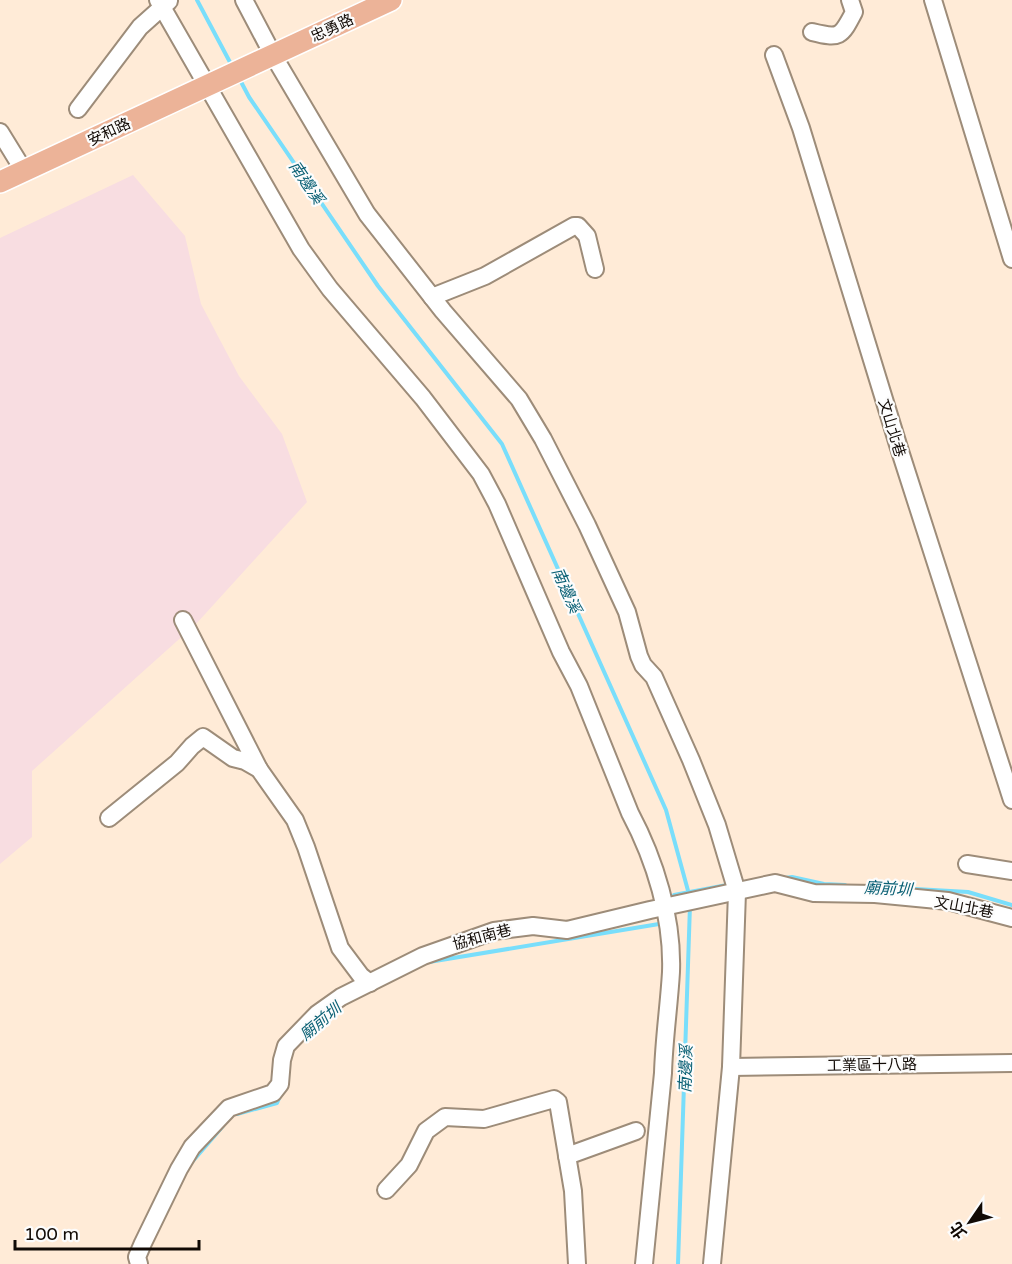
<svg xmlns="http://www.w3.org/2000/svg" width="1012" height="1264" viewBox="0 0 1012 1264" font-family="'Varela Round','Noto Sans TC',sans-serif">
	<rect width="100%" height="100%" fill="#ffebd7"/>
	<!-- education -->
	<polygon fill="#f8dde1" points="133,175 185,236 201,304 239,376 282,434 307,502 196,624 32,771 32,837 0,864 0,238"/>
	<g fill="none" stroke-linecap="round" stroke-linejoin="round">
		<!-- stream -->
		<g stroke="#79defb" stroke-width="4">
			<polyline points="197,0 232,66"/>
			<polyline points="239,78 249,97 378,286 502,444 666,810 690,898"/>
			<polyline points="785,878 792,877 824,884 845,885"/>
			<polyline points="898,888 968,892 1012,905"/>
			<polyline points="674,895 727,885"/>
			<polyline points="429,962 659,924"/>
			<polyline points="237,1114 277,1103 280,1096"/>
			<polyline points="192,1162 223,1126"/>
			<polyline points="678,1264 690,905"/>
		</g>
		<!-- minor casing -->
		<g stroke="#9d8c79" stroke-width="20">
			<g id="minor">
				<path d="M 158,0 L 301,249 L 330,289 L 423,398 L 481,474 L 497,504 L 561,652 L 579,686 L 630,813 C 655,860 673,918 671,972 C 669,1006 664,1039 663,1073 L 644,1264"/>
				<polyline points="244,0 273,55 367,214 443,311 519,399 543,439 587,525 627,612 639,656 643,665 654,677 691,760 717,825 737,892 731,1067 712,1264"/>
				<polyline points="933,0 1012,259"/>
				<path d="M 812,32 C 840,39 841,37 854,12 L 850,0"/>
				<polyline points="774,55 801,128 899,448 1012,800"/>
				<polyline points="78,109 140,27 169,1"/>
				<polyline points="0,132 24,171"/>
				<polyline points="432,297 485,276 574,226 578,226 587,236 595,269"/>
				<polyline points="183,620 259,769"/>
				<polyline points="109,818 177,763 192,746 203,737 233,758 245,761 259,769 295,820 306,847 340,948 361,976 370,983"/>
				<polyline points="967,864 1012,871"/>
				<polyline points="731,1067 1012,1063"/>
				<polyline points="567,1156 636,1131"/>
				<polyline points="386,1190 409,1165 426,1131 445,1117 484,1119 554,1099 558,1102 573,1191 577,1264"/>
				<polyline points="139,1264 137,1257 143,1243 179,1169 192,1147 229,1108 273,1093 280,1084 282,1060 286,1046 317,1014 341,997 423,956 494,931 533,926 567,930 650,910 775,883 814,893 875,894 948,901 1012,918"/>
			</g>
		</g>
		<!-- major casing -->
		<g stroke="#fff" stroke-width="24">
			<polyline id="major" points="0,182 391,0"/>
		</g>
		<!-- minor -->
		<use href="#minor" stroke="#fff" stroke-width="16"/>
		<!-- major -->
		<use href="#major" stroke="#ecb398" stroke-width="21"/>
	</g>
	<g text-anchor="middle" stroke-width="4.5" stroke-linejoin="round" paint-order="stroke">
		<!-- street labels -->
		<g font-size="15" fill="#110a05" stroke="#fcfcfc">
			<text transform="translate(332 28) rotate(-25)" y="5">忠勇路</text>
			<text transform="translate(109 132) rotate(-25)" y="5">安和路</text>
			<text transform="translate(892 428) rotate(73)" y="5">文山北巷</text>
			<text transform="translate(964 907) rotate(11)" y="5">文山北巷</text>
			<text transform="translate(482 937) rotate(-15)" y="5">協和南巷</text>
			<text transform="translate(872 1065) rotate(-1)" y="5">工業區十八路</text>
		</g>
		<!-- water labels -->
		<g font-size="16" font-style="italic" fill="#0b6175" stroke="#fcfcfc">
			<text transform="translate(307 182) rotate(56)" y="6">南邊溪</text>
			<text transform="translate(567 590) rotate(66)" y="6">南邊溪</text>
			<text transform="translate(888 888) rotate(3)" y="6">廟前圳</text>
			<text transform="translate(320 1021) rotate(-40)" y="6">廟前圳</text>
			<text transform="translate(685 1069) rotate(-88)" y="6">南邊溪</text>
		</g>
	</g>
	<!-- north arrow -->
	<g transform="translate(970 1222) rotate(235)" stroke="#fcfcfc" stroke-width="4.5" paint-order="stroke">
	<path d="M0-4.5L10 22L0 15L-10 22Z" fill="#110a05"/>
	<text y="-9" font-size="16" font-weight="bold" text-anchor="middle" fill="#110a05">北</text>
	</g>
	<!-- scale -->
	<path d="M15 1240v9h184v-9" fill="none" stroke="#110a05" stroke-width="3"/>
	<text x="24" y="1240" font-size="18" fill="#110a05" stroke="#fcfcfc" stroke-width="4.5" paint-order="stroke">100 m</text>
</svg>
